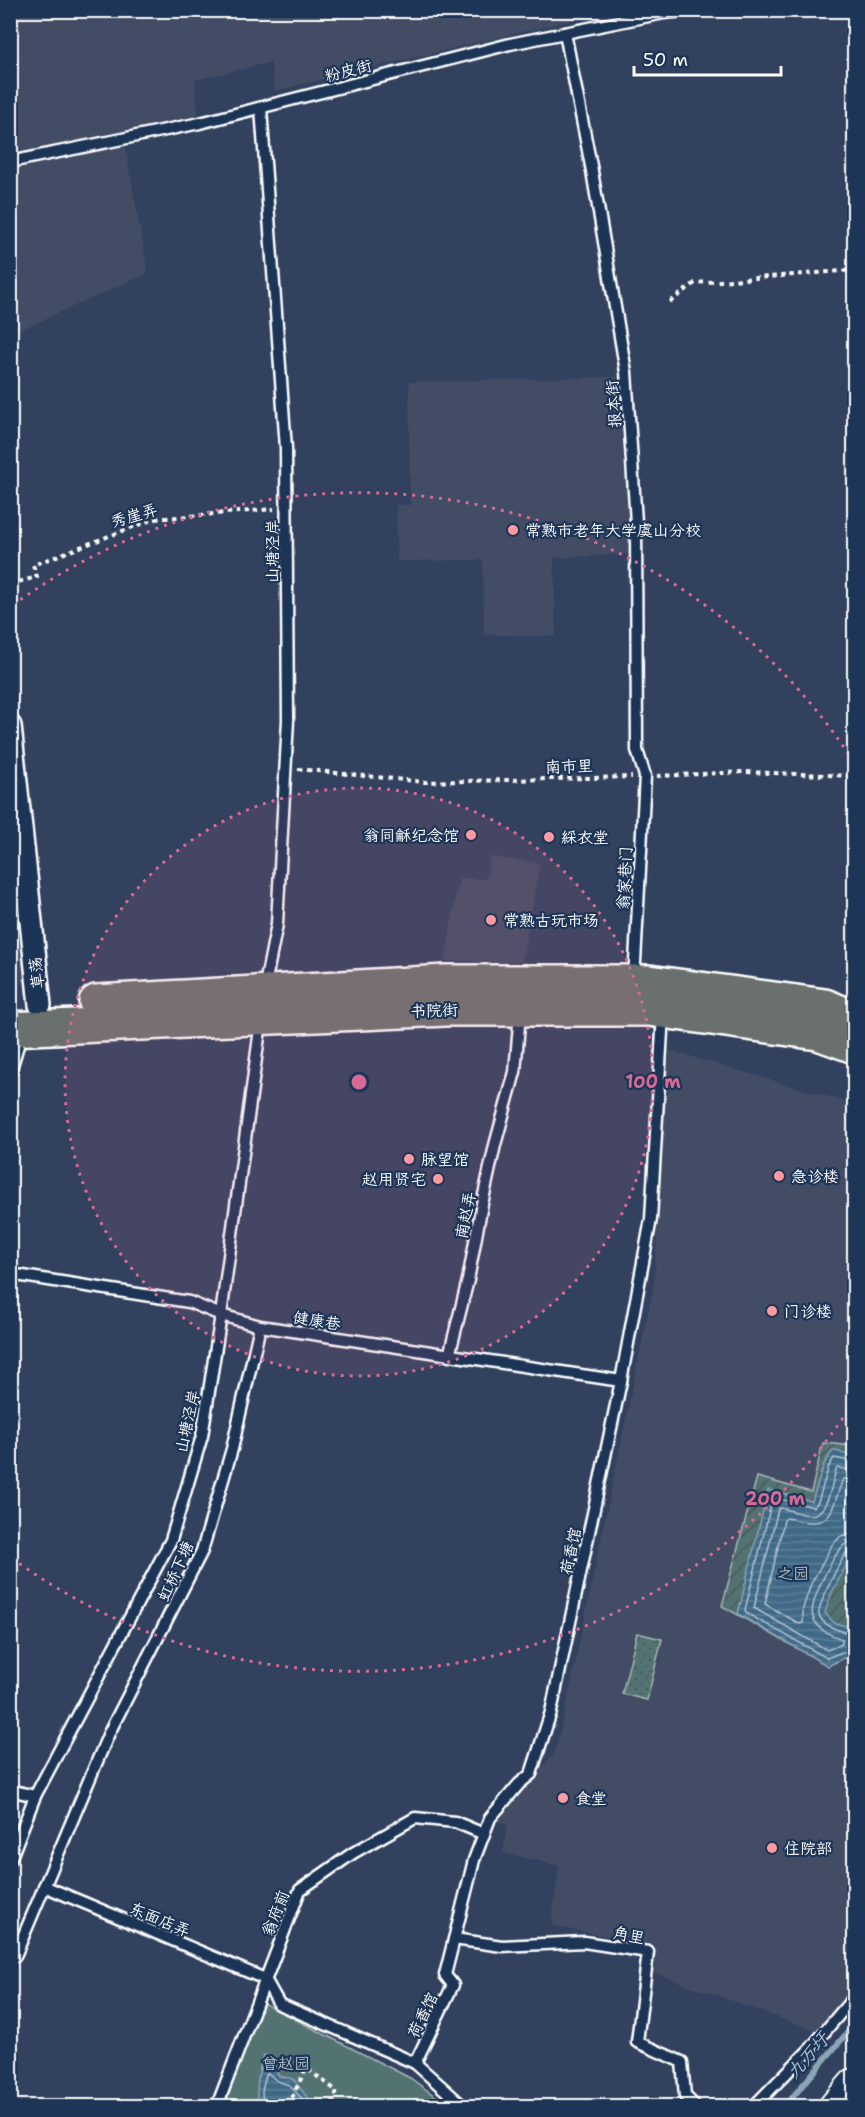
<svg xmlns="http://www.w3.org/2000/svg" width="865" height="2117" viewBox="0 0 865 2117" font-family="'Shantell Sans','LXGW WenKai TC',sans-serif">
	<defs>
		<pattern id="grass-dots" width="8" height="8" patternUnits="userSpaceOnUse" patternTransform="scale(1.5)"><rect width="8" height="8" fill="#527272"/><path d="M2 2h.1M6 6h.1" fill="none" stroke="#4e5959" stroke-width="1.8" stroke-linecap="round"/></pattern>
		<pattern id="garden-furrows" width="10" height="10" patternUnits="userSpaceOnUse" patternTransform="scale(1.5)"><rect width="10" height="10" fill="#527272"/><path d="M-1 1l2-2M0 10L10 0M9 11l2-2" fill="none" stroke="#4e5959"/></pattern>
		<pattern id="water-rules" width="6" height="5" patternUnits="userSpaceOnUse" patternTransform="scale(1.5)"><rect width="6" height="5" fill="#3f6987"/><path d="M0 2.5h6" fill="none" stroke="#5c8099"/></pattern>
	</defs>
	<rect width="100%" height="100%" fill="#31415e"/>
	<filter id="ink" filterUnits="userSpaceOnUse"><feTurbulence type="fractalNoise" baseFrequency=".0167" numOctaves="2"/><feDisplacementMap in="SourceGraphic" scale="12" xChannelSelector="R" yChannelSelector="G"/><feConvolveMatrix kernelMatrix="1 2 1 2 8 2 1 2 1" color-interpolation-filters="sRGB"/></filter>
	<g filter="url(#ink)">
		<!-- built -->
		<g fill="#434d65">
			<polygon points="11,11 575,11 576,19 275,91 271,62 195,80 198,114 123,133 148,273 11,334"/>
			<polygon points="617,377 631,554 554,558 556,636 484,635 483,560 397,561 396,505 410,505 409,382"/>
			<polygon points="11,847 27,982 11,982"/>
			<polygon points="490,857 540,863 522,962 445,961 459,878 486,879"/>
			<polygon points="668,1050 854,1104 854,1987 819,2032 646,1970 654,1944 551,1926 559,1866 503,1853 507,1825 496,1820 554,1754 566,1708 654,1284"/>
		</g>
		<!-- grass -->
		<polygon fill="url(#grass-dots)" stroke="#a8b8b8" stroke-width="1.5" points="637,1633 662,1639 647,1700 622,1694"/>
		<!-- park -->
		<polygon fill="#527272" stroke="#a8b8b8" stroke-width="1.5" points="263,2003 410,2078 449,2106 223,2106"/>
		<!-- garden -->
		<polygon fill="url(#garden-furrows)" stroke="#a8b8b8" stroke-width="1.5" points="823,1443 854,1446 854,1658 844,1658 828,1666 722,1606 757,1477 811,1492"/>
		<!-- water -->
		<g fill="url(#water-rules)" stroke="#8ca5b7" stroke-width="1.5">
			<polygon points="833,1450 854,1457 854,1551 832,1592 825,1613 834,1623 854,1628 854,1658 844,1658 828,1666 738,1614 768,1490 812,1501 824,1464"/>
			<path d="M 264,2055 L 271,2059 L 279,2076 L 293,2079 L 307,2097 L 319,2106 L 257,2106 C 257,2090 257,2071 264,2055 Z"/>
		</g>
		<g fill="none" stroke-linecap="round" stroke-linejoin="round">
			<!-- shore -->
			<g stroke="#b2c3cf" stroke-width="1.5">
				<polyline points="854,1462 834,1458 829,1466 818,1502 814,1507 775,1498 772,1500 745,1610 746,1613 827,1658 842,1652 854,1652"/>
				<path d="M 854,1470 L 837,1468 C 831,1481 830,1516 809,1515 C 800,1514 790,1510 781,1508 L 778,1509 L 754,1608 L 827,1650 L 842,1644 L 842,1639 C 831,1635 817,1630 813,1617 C 808,1604 832,1558 842,1547 C 845,1543 849,1542 854,1542"/>
				<path d="M 854,1479 L 843,1479 C 829,1516 833,1530 787,1518 L 784,1520 L 765,1604 L 800,1624 L 803,1623 L 803,1608 L 811,1584 L 832,1545 L 841,1536 L 854,1533"/>
				<path d="M 854,1550 C 850,1550 850,1549 846,1553 C 840,1562 818,1604 819,1614 C 822,1627 843,1632 854,1634"/>
				<polyline points="263,2106 262,2091 266,2075 268,2073 277,2081 289,2085 309,2106"/>
			</g>
			<!-- stream -->
			<polyline stroke="#8ca5b7" stroke-width="6" points="785,2106 854,2025"/>
			<!-- service casing -->
			<g stroke="#fff" stroke-width="15">
				<g id="service">
					<polyline points="565,33 592,171 626,372 636,522 637,750 645,776 634,980"/>
					<polyline points="261,108 286,448 288,720 277,924 264,990"/>
					<polyline points="10,162 200,123 510,44 664,13 694,10"/>
					<polyline points="10,1072 22,1032"/>
					<polyline points="10,1274 189,1302 221,1315 260,1326 621,1381"/>
					<polyline points="449,1356 468,1280 482,1204 495,1145 515,1072 520,1013"/>
					<polyline points="10,1790 35,1796"/>
					<polyline points="10,1860 35,1796 171,1540 202,1436 221,1315 261,1022"/>
					<polyline points="44,1886 265,1979 279,2004 415,2063 463,2106"/>
					<polyline points="454,1939 502,1946 584,1942 648,1952 637,2042 682,2062 685,2096 695,2106"/>
					<polyline points="10,1955 15,1956 109,1733 202,1551 232,1449 260,1326"/>
					<polyline points="415,2063 453,1985 445,1975 474,1860 490,1818 519,1784 531,1774 551,1712 621,1381 651,1219 663,1014"/>
					<polyline points="217,2106 300,1890 353,1853 415,1818 455,1822 484,1834"/>
					<polyline points="754,2106 811,2048 854,1997"/>
				</g>
			</g>
			<!-- minor casing -->
			<g stroke="#fff" stroke-width="26">
				<polyline id="minor" points="10,726 40,1005"/>
			</g>
			<!-- secondary casing -->
			<g stroke="#fff" stroke-width="34">
				<polyline id="secondary" points="835,2106 854,2084"/>
			</g>
			<!-- primary casing -->
			<g stroke="#fff" stroke-width="38">
				<g id="primary">
					<polyline points="96,1002 446,982 649,982 825,1006 854,1018"/>
					<polyline points="10,1029 446,1009 648,1009 818,1033 854,1046"/>
				</g>
			</g>
			<!-- path -->
			<g stroke="#fff" stroke-width="4" stroke-dasharray="4.5 4.5" stroke-linecap="butt">
				<polyline points="670,302 695,283 854,270"/>
				<polyline points="10,584 37,577 33,565 154,519 274,509"/>
				<polyline points="298,769 424,782 632,777"/>
				<polyline points="657,776 744,772 854,776"/>
				<polyline points="288,2106 306,2068 337,2091 332,2106"/>
			</g>
			<!-- service -->
			<use href="#service" stroke="#1d3557" stroke-width="10"/>
			<!-- minor -->
			<use href="#minor" stroke="#1d3557" stroke-width="21"/>
			<!-- secondary -->
			<use href="#secondary" stroke="#1d3557" stroke-width="30"/>
			<!-- primary -->
			<use href="#primary" stroke="#6a706d" stroke-width="33"/>
		</g>
	</g>
	<!-- distance rings -->
	<circle cx="359" cy="1082" r="294" fill="#d76994" fill-opacity=".12"/>
	<g fill="none" stroke="#d76994" stroke-width="3" stroke-dasharray="3 6">
		<circle cx="359" cy="1082" r="294"/>
		<path d="M853 1403A589 589 0 0 1 13 1559M13 605A589 589 0 0 1 853 761"/>
	</g>
	<!-- markers -->
	<g fill="#ff9aa2" stroke="#1d3557" stroke-width="2">
		<circle cx="513" cy="530" r="6"/>
		<circle cx="471" cy="835" r="6"/>
		<circle cx="549" cy="837" r="6"/>
		<circle cx="491" cy="920" r="6"/>
		<circle cx="409" cy="1159" r="6"/>
		<circle cx="779" cy="1176" r="6"/>
		<circle cx="438" cy="1179" r="6"/>
		<circle cx="772" cy="1311" r="6"/>
		<circle cx="563" cy="1798" r="6"/>
		<circle cx="772" cy="1848" r="6"/>
	</g>
	<g text-anchor="middle" stroke-width="4.5" stroke-linejoin="round" paint-order="stroke">
		<!-- street labels -->
		<g font-size="16" fill="#fff" stroke="#1d3557">
			<text transform="translate(348 70) rotate(-14)" y="6">粉皮街</text>
			<text transform="translate(613 404) rotate(-94)" y="6">报本街</text>
			<text transform="translate(134 515) rotate(-16)" y="6">秀崖弄</text>
			<text transform="translate(272 551) rotate(-90)" y="6">山塘泾岸</text>
			<text transform="translate(569 766) rotate(-2)" y="6">南市里</text>
			<text transform="translate(624 878) rotate(-87)" y="6">翁家巷门</text>
			<text transform="translate(36 973) rotate(-96)" y="6">草荡</text>
			<text transform="translate(434 1010) rotate(-2)" y="6">书院街</text>
			<text transform="translate(465 1215) rotate(-79)" y="6">南赵弄</text>
			<text transform="translate(317 1320) rotate(9)" y="6">健康巷</text>
			<text transform="translate(187 1421) rotate(-78)" y="6">山塘泾岸</text>
			<text transform="translate(570 1551) rotate(-78)" y="6">荷香馆</text>
			<text transform="translate(175 1571) rotate(-65)" y="6">虹桥下塘</text>
			<text transform="translate(275 1913) rotate(-68)" y="6">翁府前</text>
			<text transform="translate(160 1919) rotate(23)" y="6">东面店弄</text>
			<text transform="translate(629 1935) rotate(12)" y="6">角里</text>
			<text transform="translate(422 2015) rotate(-64)" y="6">荷香馆</text>
		</g>
		<!-- poi labels -->
		<g font-size="16" fill="#fff" stroke="#1d3557" text-anchor="start">
			<text x="525" y="536">常熟市老年大学虞山分校</text>
			<text x="459" y="841" text-anchor="end">翁同龢纪念馆</text>
			<text x="561" y="843">綵衣堂</text>
			<text x="503" y="926">常熟古玩市场</text>
			<text x="421" y="1165">脉望馆</text>
			<text x="791" y="1182">急诊楼</text>
			<text x="426" y="1185" text-anchor="end">赵用贤宅</text>
			<text x="784" y="1317">门诊楼</text>
			<text x="575" y="1804">食堂</text>
			<text x="784" y="1854">住院部</text>
		</g>
		<!-- park labels -->
		<g font-size="16" fill="#b1c0c0" stroke="#1d3557">
			<text x="793" y="1579">之园</text>
			<text x="286" y="2069">曾赵园</text>
		</g>
		<!-- water labels -->
		<g font-size="18" font-style="italic" fill="#b2c3cf" stroke="#1d3557">
			<text transform="translate(808 2056) rotate(-49)" y="6">九万圩</text>
		</g>
	</g>
	<circle cx="359" cy="1082" r="9" fill="#d76994" stroke="#1d3557" stroke-width="3"/>
	<g font-size="18" text-anchor="middle" font-weight="bold" fill="#d76994" stroke="#1d3557" stroke-width="4.5" stroke-linejoin="round" paint-order="stroke">
		<text x="653" y="1088">100 m</text>
		<text x="775" y="1505">200 m</text>
	</g>
	<!-- margin -->
	<rect width="865" height="2117" fill="none" stroke="#1d3557" stroke-width="36"/>
	<rect x="18" y="18" width="829" height="2081" fill="none" stroke="#fff" stroke-width="2" filter="url(#ink)"/>
	<!-- scale -->
	<path d="M634 66v9h147v-9" fill="none" stroke="#ffffff" stroke-width="3"/>
	<text x="643" y="66" font-size="18" fill="#ffffff" stroke="#1d3557" stroke-width="4.5" paint-order="stroke">50 m</text>
</svg>
